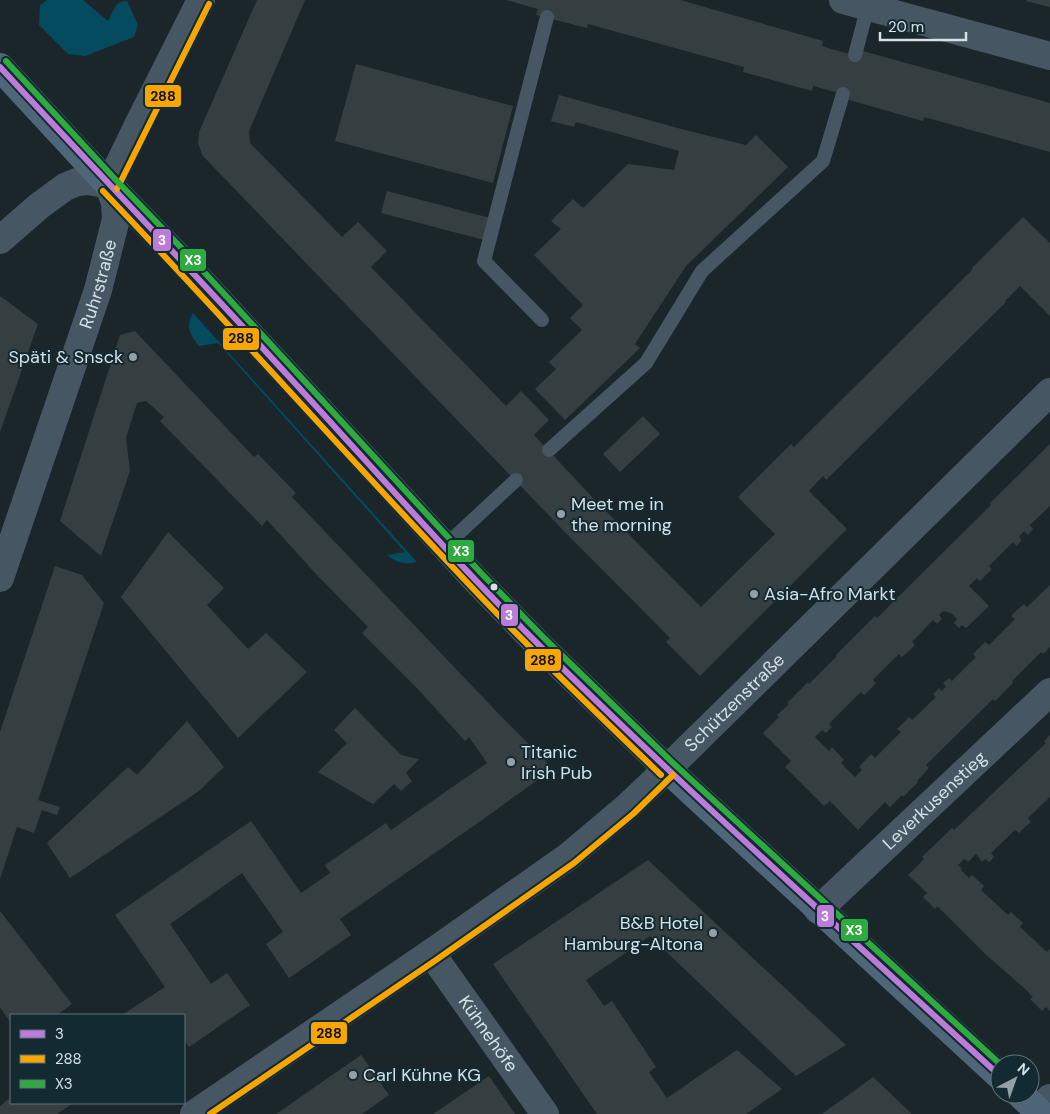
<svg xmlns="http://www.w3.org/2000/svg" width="1050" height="1114" viewBox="0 0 1050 1114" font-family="'DM Sans',sans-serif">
	<rect width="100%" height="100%" fill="#1b262b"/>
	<!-- green -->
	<g fill="#054b60">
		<path d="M 47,0 L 83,0 L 108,21 C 113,13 115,0 127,1 L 138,25 L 134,37 L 85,56 L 68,54 L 39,25 L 40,5 Z"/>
		<path d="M 193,313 L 417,562 C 406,565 396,563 387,555 L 405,552 L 218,343 L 199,346 C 190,335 185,326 193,313 Z"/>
	</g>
	<!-- building -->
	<g fill="#353f42">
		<polygon points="257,0 305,0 249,131 250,143 342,237 358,222 387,251 371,267 506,406 521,391 549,420 534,435 593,498 701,607 775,534 738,497 791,444 794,447 973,269 972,268 1023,217 1050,243 1050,316 1020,286 1005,301 1006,302 826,480 823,476 809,491 847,529 700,676 666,642 670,638 562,529 203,156 198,144 199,132"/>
		<polygon points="506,0 680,0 823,41 822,46 828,48 861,57 863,51 1029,97 1050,103 1050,152 924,117 923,121 849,100 850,96 813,86 812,91 743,72 744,67 588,24 587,28 536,15 538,9"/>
		<polygon points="1027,0 1050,0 1050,7 1026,1"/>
		<polygon points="356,64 513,106 493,183 335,141"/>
		<polygon points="559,95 685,130 746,145 756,135 788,167 686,266 635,344 640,348 565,420 535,389 556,369 549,362 582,330 570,318 583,305 534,255 561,229 551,221 573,199 583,208 628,164 674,170 679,151 576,122 574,127 551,121"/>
		<polygon points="387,191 490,218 484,240 381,213"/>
		<polygon points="0,296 38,324 0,432"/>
		<polygon points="135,331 254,457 258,454 296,493 292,497 497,712 547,762 546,774 475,825 340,919 351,935 289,978 266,944 283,932 242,873 170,924 211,984 227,973 250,1005 189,1047 184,1040 184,1015 122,1015 165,987 115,915 251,821 301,893 330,873 325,865 386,823 391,830 487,763 469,737 465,741 415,686 362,633 368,627 316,574 267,520 262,526 160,421 164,417 146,401 137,403 126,438 130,471 101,556 60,521 120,335"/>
		<polygon points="643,416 660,434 620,472 603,454"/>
		<polygon points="1050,444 1050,506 1030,525 1033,529 1028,535 1024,531 1019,537 1022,540 1016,546 1013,542 989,566 992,569 980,581 977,578 969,586 989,606 966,628 962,625 959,628 954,623 957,619 951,613 943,611 939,615 942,619 937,624 933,620 912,642 915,645 909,651 902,657 899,654 873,680 876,683 864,695 861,692 829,724 832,727 826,733 822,730 815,737 829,751 832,747 844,760 841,763 855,777 862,770 859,767 871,754 875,758 901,732 897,729 909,717 912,720 936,697 933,694 939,688 941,691 946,687 943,683 949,678 952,681 976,657 973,654 985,642 989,645 1015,619 1011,616 1017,610 1024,604 1027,607 1050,585 1050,647 1043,654 1041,652 1012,681 1013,683 995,701 993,699 926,765 929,768 917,781 918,782 903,797 902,795 890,807 885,802 858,830 830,801 824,806 785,767 791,761 763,733 779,717 777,715 789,704 787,703 808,682 809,684 837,656 836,655 875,616 877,618 991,505 990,503"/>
		<polygon points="168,532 224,588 207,605 248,649 266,633 307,672 238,738 121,597"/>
		<polygon points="55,566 82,575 104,603 38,800 60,807 57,815 42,810 34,833 17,827 0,879 0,732"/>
		<polygon points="355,708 401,755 419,759 406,773 412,781 401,791 394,784 373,804 318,772 347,743 334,730"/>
		<polygon points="187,721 224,767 199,791 70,878 47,843 128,767 137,775"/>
		<polygon points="1050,735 1050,797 1028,818 1031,822 1025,827 1019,833 1015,830 991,853 994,857 989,862 985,859 982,862 976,854 968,862 964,859 958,865 962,869 961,870 969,878 972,875 984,886 981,890 1008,915 1011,912 1023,923 1020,927 1047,952 1050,949 1050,1011 1046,1007 1042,1011 1030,999 1033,997 1024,988 984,953 937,906 935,909 923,897 927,893 908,875 924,859 922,857 952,828 954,830 1046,743 1044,741"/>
		<polygon points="648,860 846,1045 796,1076 650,936 586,980 604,1006 612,1001 656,1067 649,1072 667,1098 737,1050 782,1089 746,1114 597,1114 493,964"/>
		<polygon points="0,911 72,1004 57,1015 11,1015 11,1023 0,1007"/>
		<polygon points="361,1055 389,1095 362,1114 276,1114"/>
		<polygon points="489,1076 515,1114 433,1114"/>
		<polygon points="873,1077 912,1114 822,1114"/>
		<polygon points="11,1097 11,1103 73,1103 57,1114 0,1114 0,1106"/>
	</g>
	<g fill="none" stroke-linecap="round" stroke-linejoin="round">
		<!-- service -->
		<g stroke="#465663" stroke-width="14">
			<polyline points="855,55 869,2"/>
			<polyline points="542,320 484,261 547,17"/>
			<polyline points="549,450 646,363 702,271 823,161 843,94"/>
			<polyline points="445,546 516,480"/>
		</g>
		<!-- minor -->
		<g stroke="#465663" stroke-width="28">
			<polyline points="843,0 1050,56"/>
			<polyline points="0,240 39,206 65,187 77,182 89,181 109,185"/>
			<path id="s1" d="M 0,578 L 98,290 L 116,219 L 115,203 L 109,185 L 139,123 L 201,0"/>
			<path id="s2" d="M 818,910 L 1050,692"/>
			<path id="s3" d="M 431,953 L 545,1114"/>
			<polyline points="1037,1111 1050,1098"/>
			<path id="s4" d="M 194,1114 L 431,953 L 569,856 L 627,807 L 667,769 L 1050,392"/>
		</g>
		<!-- primary -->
		<g stroke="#4d6678" stroke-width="28">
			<polyline points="0,67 109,185 187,266 475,579 539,645 667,769 1000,1076"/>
			<polyline points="1020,1094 1041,1114"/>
		</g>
		<!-- bus-1 casing -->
		<g stroke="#142a32" stroke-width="10">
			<path id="bus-1" d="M 0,67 C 97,172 196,275 292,380 C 374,469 455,562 541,647 C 690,794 846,934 1000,1076"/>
		</g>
		<!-- bus-2 casing -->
		<g stroke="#142a32" stroke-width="10">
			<g id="bus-2">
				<polyline points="117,189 209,4"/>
				<path d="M 103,191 C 231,325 354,464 482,598 C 540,659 601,717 661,775"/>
				<polyline points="210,1114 436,960 574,863 633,814 673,775"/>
			</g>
		</g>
		<!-- bus-3 casing -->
		<g stroke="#142a32" stroke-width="10">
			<polyline id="bus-3" points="6,61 115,179 193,260 481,573 545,639 673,763 1000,1064"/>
		</g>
		<!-- bus-1 -->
		<use href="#bus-1" stroke="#bd7bd9" stroke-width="6"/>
		<!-- bus-2 -->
		<use href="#bus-2" stroke="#f7a600" stroke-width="6"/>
		<!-- bus-3 -->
		<use href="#bus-3" stroke="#2eab3f" stroke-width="6"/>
	</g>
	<!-- markers -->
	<g fill="#93a0a5" stroke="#142a32" stroke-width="2">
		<circle cx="133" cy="357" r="5"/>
		<circle cx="561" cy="514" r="5"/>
		<circle cx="754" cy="594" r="5"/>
		<circle cx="511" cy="762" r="5"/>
		<circle cx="713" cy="933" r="5"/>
		<circle cx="353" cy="1075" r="5"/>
	</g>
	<circle fill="#d4e1e7" stroke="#142a32" stroke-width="2" cx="494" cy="587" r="4.5"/>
	<g text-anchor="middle" stroke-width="4" stroke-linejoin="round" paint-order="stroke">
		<!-- street labels -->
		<g font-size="18" fill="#d4e1e7" stroke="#142a32">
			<text dy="6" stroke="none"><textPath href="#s1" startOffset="310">Ruhrstraße</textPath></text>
			<text dy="6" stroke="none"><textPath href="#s4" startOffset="681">Schützenstraße</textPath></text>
			<text dy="6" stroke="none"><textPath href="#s2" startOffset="160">Leverkusenstieg</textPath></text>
			<text dy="6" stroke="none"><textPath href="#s3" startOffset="99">Kühnehöfe</textPath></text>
		</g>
		<!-- poi labels -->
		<g font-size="18" fill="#d4e1e7" stroke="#142a32" text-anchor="start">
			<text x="123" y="363" text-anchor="end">Späti &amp; Snsck</text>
			<text x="571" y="510">Meet me in<tspan x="571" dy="21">the morning</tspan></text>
			<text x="764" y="600">Asia-Afro Markt</text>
			<text x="521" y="758">Titanic<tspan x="521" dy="21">Irish Pub</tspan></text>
			<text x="703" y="929" text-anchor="end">B&amp;B Hotel<tspan x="703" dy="21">Hamburg-Altona</tspan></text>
			<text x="363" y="1081">Carl Kühne KG</text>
		</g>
	</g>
	<g stroke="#142a32" stroke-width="2">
		<rect x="144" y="84" width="38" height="24" rx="5" fill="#f7a600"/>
		<rect x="152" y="228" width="20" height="24" rx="5" fill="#bd7bd9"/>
		<rect x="179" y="248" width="28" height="24" rx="5" fill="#2eab3f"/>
		<rect x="222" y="327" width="38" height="24" rx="5" fill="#f7a600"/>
		<rect x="447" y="539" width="28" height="24" rx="5" fill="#2eab3f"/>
		<rect x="500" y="603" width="19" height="24" rx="5" fill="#bd7bd9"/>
		<rect x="524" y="648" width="38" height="24" rx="5" fill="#f7a600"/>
		<rect x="816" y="904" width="19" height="24" rx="5" fill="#bd7bd9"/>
		<rect x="840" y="918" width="29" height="24" rx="5" fill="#2eab3f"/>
		<rect x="310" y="1021" width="38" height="24" rx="5" fill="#f7a600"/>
	</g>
	<g font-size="14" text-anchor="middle" font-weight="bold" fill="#fff">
		<text x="162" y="245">3</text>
		<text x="193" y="265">X3</text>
		<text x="461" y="556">X3</text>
		<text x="509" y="620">3</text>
		<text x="825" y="921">3</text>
		<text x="854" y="935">X3</text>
	</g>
	<g font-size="14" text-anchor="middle" font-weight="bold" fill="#111">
		<text x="163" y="101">288</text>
		<text x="241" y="343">288</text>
		<text x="543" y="665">288</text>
		<text x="329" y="1038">288</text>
	</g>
	<!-- legend -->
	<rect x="10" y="1014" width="175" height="90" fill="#142a32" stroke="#61737a"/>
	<rect x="20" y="1030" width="25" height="8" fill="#bd7bd9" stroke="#61737a"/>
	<text x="55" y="1039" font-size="15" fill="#d4e1e7">3</text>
	<rect x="20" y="1055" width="25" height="8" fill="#f7a600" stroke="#61737a"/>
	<text x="55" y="1064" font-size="15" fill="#d4e1e7">288</text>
	<rect x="20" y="1080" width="25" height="8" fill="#2eab3f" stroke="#61737a"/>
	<text x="55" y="1089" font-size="15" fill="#d4e1e7">X3</text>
	<!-- north arrow -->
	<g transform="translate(1015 1079) rotate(41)"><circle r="24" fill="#142a32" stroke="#61737a"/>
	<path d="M0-4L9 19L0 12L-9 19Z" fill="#93a0a5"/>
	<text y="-8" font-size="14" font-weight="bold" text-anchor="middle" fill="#d4e1e7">N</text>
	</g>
	<!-- scale -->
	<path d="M880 32v8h86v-8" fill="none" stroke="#d4e1e7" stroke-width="2.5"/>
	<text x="888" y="32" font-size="15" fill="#d4e1e7" stroke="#142a32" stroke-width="4" paint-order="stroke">20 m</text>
</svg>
